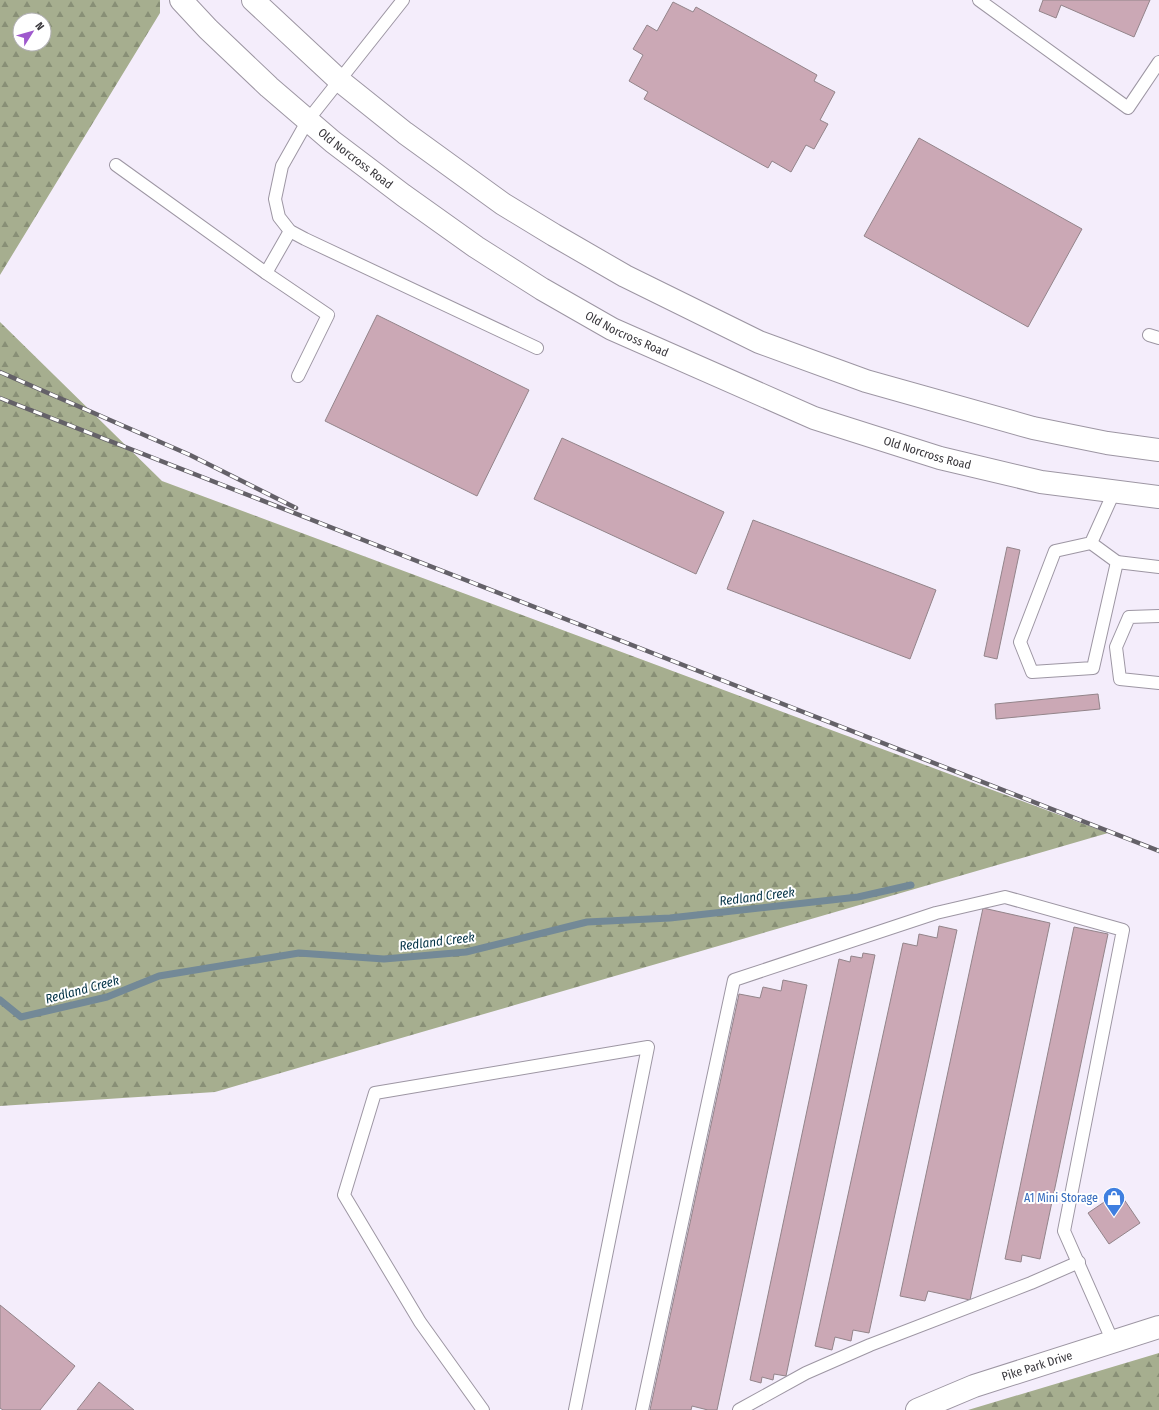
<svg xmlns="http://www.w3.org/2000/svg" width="1159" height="1410" viewBox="0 0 1159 1410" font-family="'Fira Sans Condensed',sans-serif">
	<defs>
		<pattern id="forest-firs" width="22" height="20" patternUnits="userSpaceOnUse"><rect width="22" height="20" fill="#a6ae8f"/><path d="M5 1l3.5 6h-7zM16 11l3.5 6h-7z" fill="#888f76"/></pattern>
	</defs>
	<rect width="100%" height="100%" fill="#f4edfb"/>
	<!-- forest -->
	<g fill="url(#forest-firs)" fill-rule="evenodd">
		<path d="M 0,0 L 160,0 L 160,13 L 0,275 ZM 20,20 L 44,20 L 44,44 L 20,44 Z"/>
		<polygon points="0,322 162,481 1108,833 215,1092 0,1106"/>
		<polygon points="1159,1353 1159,1410 968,1410"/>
	</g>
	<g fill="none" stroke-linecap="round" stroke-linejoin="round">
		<!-- stream -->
		<polyline stroke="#738997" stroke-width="7" points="0,1000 21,1017 107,997 159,976 299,953 384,959 466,952 587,922 670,918 858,897 911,885"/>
	</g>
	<!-- building -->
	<g fill="#cba8b5" stroke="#93848a">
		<polygon points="1043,0 1150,0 1134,37 1061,5 1056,18 1039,11"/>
		<polygon points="673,2 693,12 696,7 817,75 814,81 835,92 820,120 828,124 814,149 806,145 791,172 772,161 768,168 644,99 648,92 629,81 643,55 633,49 647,25 657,31"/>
		<polygon points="919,138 1082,229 1028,327 864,236"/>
		<polygon points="377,315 529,390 477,496 325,421"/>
		<polygon points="562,438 724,512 696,574 534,499"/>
		<polygon points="753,520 936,590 910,659 727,589"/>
		<polygon points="1007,547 1020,550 997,659 984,656"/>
		<polygon points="1098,694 1100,709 996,719 995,704"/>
		<polygon points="983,908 1050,923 970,1300 928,1291 925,1301 900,1296"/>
		<polygon points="939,926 957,930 869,1333 853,1330 851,1341 835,1337 832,1350 815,1346 903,943 917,946 919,934 937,938"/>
		<polygon points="1074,927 1108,934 1040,1259 1022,1255 1021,1262 1005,1259"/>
		<polygon points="863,953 875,955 786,1376 774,1374 773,1380 762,1377 761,1383 750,1380 839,959 850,962 851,956 862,958"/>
		<polygon points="783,980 807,985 717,1410 708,1410 692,1406 691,1410 650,1410 739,994 760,998 763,987 781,991"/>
		<polygon points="1119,1192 1140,1223 1109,1244 1088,1213"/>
		<polygon points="0,1305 75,1366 40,1410 3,1410 0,1408"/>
		<polygon points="99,1382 134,1410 77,1410"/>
	</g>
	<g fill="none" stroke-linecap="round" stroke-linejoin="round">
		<!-- lane casing -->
		<g stroke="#9d96a3" stroke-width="14">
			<g id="lane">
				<polyline points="403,0 308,120 282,166 275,199 279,217 290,231 305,239 537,348"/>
				<polyline points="979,0 1128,108 1159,62"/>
				<polyline points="116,165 266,273 290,231"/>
				<polyline points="266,273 328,315 298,376"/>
				<polyline points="1149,335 1159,338"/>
				<polyline points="1114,492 1091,543 1055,551 1020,642 1032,672 1093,668 1117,562 1159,567"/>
				<polyline points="1091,543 1117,562"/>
				<polyline points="1159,616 1129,617 1116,647 1120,679 1159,683"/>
				<polyline points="483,1410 420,1322 344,1195 375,1093 648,1047 575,1410"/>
				<polyline points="642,1410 734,980 936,913 1005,897 1123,930 1064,1231 1113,1342"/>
				<polyline points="739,1410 806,1373 870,1345 1031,1283 1079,1262"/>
			</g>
		</g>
		<!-- street casing -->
		<g stroke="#9d96a3" stroke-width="24">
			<g id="street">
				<path id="s1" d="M 917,1410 L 974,1386 L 1159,1327"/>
			</g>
		</g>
		<!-- secondary casing -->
		<g stroke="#9d96a3" stroke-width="24">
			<g id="secondary">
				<path id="s2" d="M 181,0 L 208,29 L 269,87 L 333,142 L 403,195 L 476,247 L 542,289 L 612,329 L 814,418 L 940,458 L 1041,482 L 1159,497"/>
				<polyline points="253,0 340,81 405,133 503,204 554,235 625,276 759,342 866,381 1033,428 1107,443 1159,450"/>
			</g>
		</g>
		<!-- lane -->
		<use href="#lane" stroke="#fff" stroke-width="12"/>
		<!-- street -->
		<use href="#street" stroke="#fff" stroke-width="22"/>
		<!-- secondary -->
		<use href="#secondary" stroke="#fff" stroke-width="22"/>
		<!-- rail casing -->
		<g stroke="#646168" stroke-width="4.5">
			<g id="rail">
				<polyline points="0,372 190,455 296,508"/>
				<polyline points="0,398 1159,851"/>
			</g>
		</g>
		<!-- rail -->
		<use href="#rail" stroke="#fff" stroke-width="3" stroke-dasharray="9" stroke-linecap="butt"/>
	</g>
	<!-- icons -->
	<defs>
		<g id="shop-pin" transform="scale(1.15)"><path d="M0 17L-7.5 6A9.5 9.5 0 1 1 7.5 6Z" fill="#3f7fe0" stroke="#fff"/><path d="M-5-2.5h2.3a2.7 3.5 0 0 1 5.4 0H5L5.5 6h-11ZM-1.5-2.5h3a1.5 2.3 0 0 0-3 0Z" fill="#fff"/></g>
	</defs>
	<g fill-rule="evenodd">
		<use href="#shop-pin" x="1114" y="1198"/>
	</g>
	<g text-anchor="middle" stroke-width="4" stroke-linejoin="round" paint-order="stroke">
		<!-- street labels -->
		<g font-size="12" fill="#3a383d" stroke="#fff">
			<text dy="4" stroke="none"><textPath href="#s2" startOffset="236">Old Norcross Road</textPath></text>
			<text dy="4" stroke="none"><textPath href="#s2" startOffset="560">Old Norcross Road</textPath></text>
			<text dy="4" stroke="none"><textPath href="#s2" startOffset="884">Old Norcross Road</textPath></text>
			<text dy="4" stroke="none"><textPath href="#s1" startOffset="128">Pike Park Drive</textPath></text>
		</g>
		<!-- shop labels -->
		<g font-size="12" fill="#366cbe" stroke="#fff" text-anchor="end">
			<text x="1098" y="1202">A1 Mini Storage</text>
		</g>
		<!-- water labels -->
		<g font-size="13" font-style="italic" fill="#043347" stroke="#fff">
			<text transform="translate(757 896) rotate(-7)" y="5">Redland Creek</text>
			<text transform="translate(437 941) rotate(-7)" y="5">Redland Creek</text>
			<text transform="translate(82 989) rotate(-15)" y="5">Redland Creek</text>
		</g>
	</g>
	<!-- north arrow -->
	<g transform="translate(32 32) rotate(53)"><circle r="19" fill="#ffffff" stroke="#b0afb1"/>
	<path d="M0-3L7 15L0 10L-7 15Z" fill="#9f59cd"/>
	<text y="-6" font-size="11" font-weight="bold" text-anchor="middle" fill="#3a383d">N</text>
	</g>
</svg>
